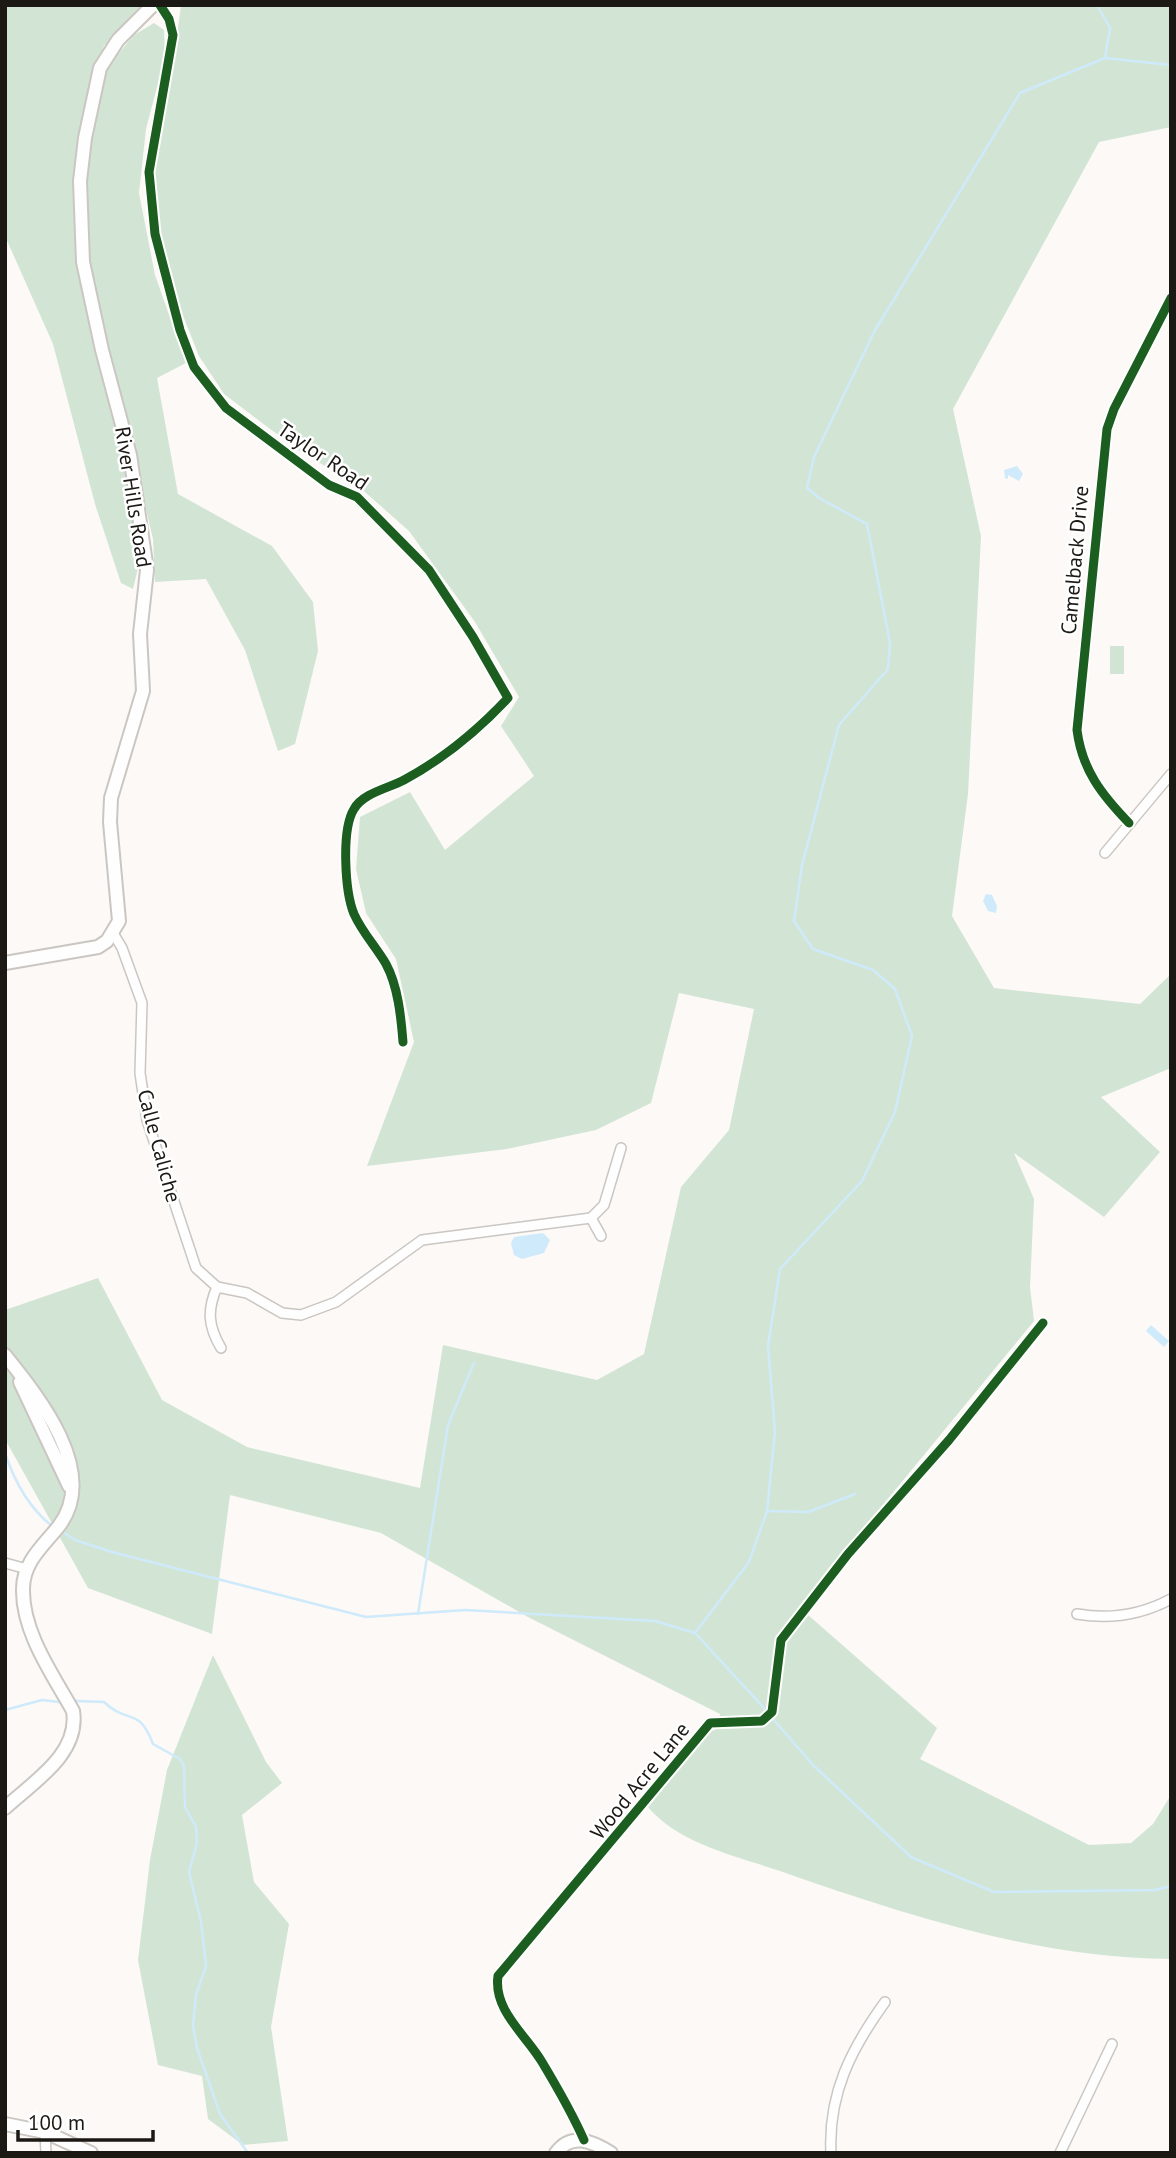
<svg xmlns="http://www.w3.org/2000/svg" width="1176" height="2158" viewBox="0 0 1176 2158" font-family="'PT Sans',sans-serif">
	<rect width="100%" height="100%" fill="#fcf9f6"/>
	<!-- green -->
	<g fill="#d2e5d4">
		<polygon points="5,5 144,5 104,46 91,80 76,169 75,245 125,461 141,555 133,589 121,583 95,504 53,344 5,236"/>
		<path d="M 181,5 L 1171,5 L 1171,127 L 1099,142 L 953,409 L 981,536 L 968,794 L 952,916 L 994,988 L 1140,1004 L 1171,974 L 1171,1068 L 1101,1097 L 1160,1152 L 1104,1217 L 1014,1153 L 1034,1199 L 1030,1287 L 1034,1321 L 799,1607 L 937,1728 L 920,1759 L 1089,1845 L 1131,1843 L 1153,1824 L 1171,1795 L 1171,1959 C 1036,1958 906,1915 780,1871 C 736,1856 679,1844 648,1807 L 706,1734 L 720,1727 L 720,1714 L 528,1617 L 381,1533 L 230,1495 L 212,1634 L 88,1588 L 5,1439 L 5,1310 L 98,1278 L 162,1400 L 247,1447 L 420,1488 L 443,1345 L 597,1380 L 644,1354 L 681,1187 L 729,1130 L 754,1009 L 679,993 L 651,1103 L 596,1130 L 507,1149 L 367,1166 L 414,1042 L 396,959 L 366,913 L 356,869 L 360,817 L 410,792 L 445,850 L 534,776 L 501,726 L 519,697 L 475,622 L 409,531 L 357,485 L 298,450 L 224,394 L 199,356 L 182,313 L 160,230 L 154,169 L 171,81 Z"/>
		<polygon points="154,23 164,30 165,56 146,129 139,193 155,275 186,363 157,378 178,494 272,546 313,602 318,651 295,744 278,751 245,650 206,579 155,582 153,539 90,271 86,212 88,151 102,80 113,60 134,35"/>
		<rect x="1110" y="646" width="14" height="28"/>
		<polygon points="213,1655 266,1762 282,1783 242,1815 254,1882 289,1924 271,2027 288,2141 243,2145 208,2119 202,2076 158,2065 138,1960 150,1860 167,1770"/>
	</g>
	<!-- water -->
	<g fill="#cfeafa">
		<polygon points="1017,466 1023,474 1019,481 1008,475 1008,479 1005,478 1004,470"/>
		<polygon points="986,894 992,895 997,906 996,913 988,911 983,901"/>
		<polygon points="543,1233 550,1240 544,1253 522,1259 514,1255 511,1243 514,1237"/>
		<polygon points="1151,1325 1169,1341 1164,1347 1146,1331"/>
	</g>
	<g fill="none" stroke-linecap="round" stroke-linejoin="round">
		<!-- stream -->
		<g stroke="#cfeafa" stroke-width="2.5">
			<polyline points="1097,5 1110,28 1105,58"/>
			<path d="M 5,1453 C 14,1480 29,1508 52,1526"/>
			<polyline points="768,1511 808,1512 855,1494"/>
			<polyline points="63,1532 75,1540 112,1552 366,1617 465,1610 655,1621 695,1633 765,1709"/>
			<polyline points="418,1614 448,1425 474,1363"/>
			<polyline points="695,1633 749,1562 767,1511 775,1432 768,1346 780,1269 862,1181 895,1112 912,1036 895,989 873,970 813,949 794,921 802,865 839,725 888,669 890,643 867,524 819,498 807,488 814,457 874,332 1020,93 1105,58 1171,65"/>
			<path d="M 76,1701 L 104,1702 C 128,1725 139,1706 153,1744 L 180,1759 L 184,1766 L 185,1807 L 196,1827 L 197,1843 L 189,1872 L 201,1922 L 206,1966 L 196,1995 L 193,2026 L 197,2048 L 220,2114 L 248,2153"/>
			<polyline points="5,1710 42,1700 59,1702"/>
			<polyline points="773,1719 813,1765 911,1857 994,1892 1155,1890 1171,1886"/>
		</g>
		<!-- street casing -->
		<g stroke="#cac6c2" stroke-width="12">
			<g id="street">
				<path d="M 160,5 L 169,19 L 173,35 L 149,172 L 155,234 L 180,330 L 194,367 L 226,408 L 329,485 L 357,497 L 429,570 L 473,637 L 508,698 C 478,730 443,759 404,780 C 389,788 363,793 354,809 C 341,830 345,892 354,914 C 362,932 376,947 386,964 C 398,986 401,1017 403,1042"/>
				<path d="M 1129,823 C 1102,795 1082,770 1077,730 L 1107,429 L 1114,409 L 1171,298"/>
				<polyline points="1105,853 1171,774"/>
				<path d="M 113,933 L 122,948 L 142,1003 L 140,1073 L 147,1120 L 196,1268 L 217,1287 C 207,1310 208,1326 221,1348"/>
				<polyline points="591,1218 601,1236"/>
				<polyline points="217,1287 247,1293 282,1313 301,1315 336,1302 422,1240 591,1218 604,1205 621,1148"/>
				<polyline points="5,1563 27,1569"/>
				<path d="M 1077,1614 C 1111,1620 1141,1615 1171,1599"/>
				<polyline points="45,2132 46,2153"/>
				<path d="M 584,2140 C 572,2113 557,2087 542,2062 C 526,2035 493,2010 498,1976 L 710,1723 L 762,1721 L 772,1712 L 781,1640 L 848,1554 L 949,1440 L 1043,1323"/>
				<path d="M 831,2153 C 828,2094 851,2049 885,2002"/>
				<polyline points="1060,2153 1112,2044"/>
			</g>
		</g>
		<!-- secondary casing -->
		<g stroke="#cac6c2" stroke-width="16">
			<g id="secondary">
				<polyline points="5,963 98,947 107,941 119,921 110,822 111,798 143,691 140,634 147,570 130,455 102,350 83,262 80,181 85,138 100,68 118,40 153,5"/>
				<path d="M 5,1355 C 38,1396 100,1472 59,1526 C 43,1546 23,1562 23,1589 C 22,1632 53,1675 73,1711 C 80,1754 33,1782 5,1808"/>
				<polyline points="20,1382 69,1486"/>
				<polyline points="5,2124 45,2132 91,2153"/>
				<path d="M 556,2153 C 571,2132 592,2141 611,2153"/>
			</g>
		</g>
		<!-- street -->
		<use href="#street" stroke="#fffefe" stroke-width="9"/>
		<!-- secondary -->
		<use href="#secondary" stroke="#fffefe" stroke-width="12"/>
		<!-- cycleway casing -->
		<g stroke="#fff" stroke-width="13">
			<g id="cycleway">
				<path d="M 160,5 L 169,19 L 173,35 L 149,172 L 155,234 L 180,330 L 194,367 L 226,408 L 329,485 L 357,497 L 429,570 L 473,637 L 508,698 C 478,730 443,759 404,780 C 389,788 363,793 354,809 C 341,830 345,892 354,914 C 362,932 376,947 386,964 C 398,986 401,1017 403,1042"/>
				<path d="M 1129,823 C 1102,795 1082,770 1077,730 L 1107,429 L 1114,409 L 1171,298"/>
				<path d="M 584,2140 C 572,2113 557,2087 542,2062 C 526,2035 493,2010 498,1976 L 710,1723 L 762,1721 L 772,1712 L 781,1640 L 848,1554 L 949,1440 L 1043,1323"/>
			</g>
		</g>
		<!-- cycleway -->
		<use href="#cycleway" stroke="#1b5e20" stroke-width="9"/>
	</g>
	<g text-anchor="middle" stroke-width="5" stroke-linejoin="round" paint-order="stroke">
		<!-- street labels -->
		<g font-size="21" fill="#1c1914" stroke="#fff">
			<text transform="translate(323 456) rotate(34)" y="7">Taylor Road</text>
			<text transform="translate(133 497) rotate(81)" y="7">River Hills Road</text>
			<text transform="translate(1075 560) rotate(-85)" y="7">Camelback Drive</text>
			<text transform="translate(159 1146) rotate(75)" y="7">Calle Caliche</text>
			<text transform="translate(640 1781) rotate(-51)" y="7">Wood Acre Lane</text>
		</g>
	</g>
	<!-- border -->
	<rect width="1176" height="2158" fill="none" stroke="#1c1914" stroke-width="14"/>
	<!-- scale -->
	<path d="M18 2130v10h135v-10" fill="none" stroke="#1c1914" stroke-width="3.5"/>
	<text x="28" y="2130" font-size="21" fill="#1c1914" stroke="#ffffff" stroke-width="5" paint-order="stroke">100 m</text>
</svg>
